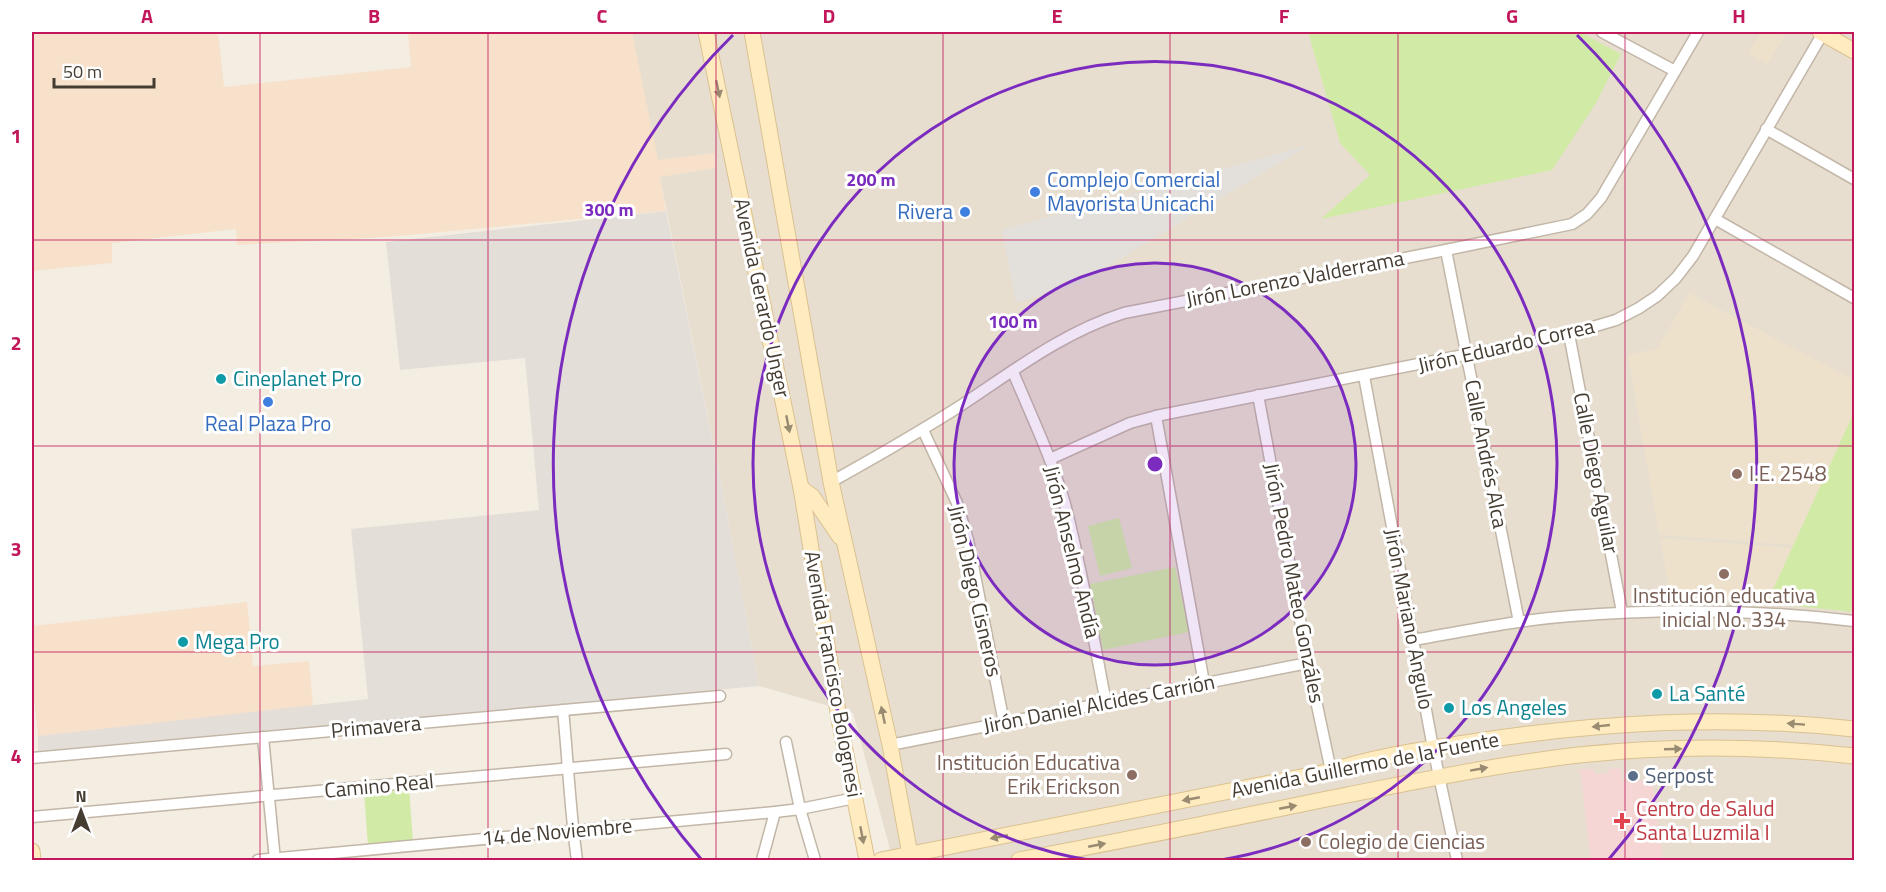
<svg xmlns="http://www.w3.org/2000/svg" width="1886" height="892" viewBox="0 0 1886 892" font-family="'Titillium Web',sans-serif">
	<rect width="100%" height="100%" fill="#f3ede2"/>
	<!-- residential -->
	<polygon fill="#e7ded0" points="631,32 1854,32 1854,860 893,860 853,713 759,686 723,493"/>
	<!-- commercial -->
	<g fill="#f7e1cb">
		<polygon points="32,32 218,32 224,87 411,67 408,32 632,32 658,160 715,153 715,168 660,177 666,211 387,237 237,245 236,229 112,243 112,263 32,271"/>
		<polygon points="247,602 253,666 309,661 313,706 38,736 32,680 32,626"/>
	</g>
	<!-- industrial -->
	<polygon fill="#e4ded8" points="666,211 723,493 759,686 38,751 38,736 368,699 351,529 539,510 525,358 400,370 386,242"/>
	<!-- education -->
	<g fill="#ede1cb">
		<polygon points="1761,32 1787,32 1767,64 1748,53"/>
		<polygon points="1689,293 1854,380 1854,412 1794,545 1659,535 1628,355 1658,348"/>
		<polygon points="1660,538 1793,548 1767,603 1671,599"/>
	</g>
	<!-- medical -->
	<polygon fill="#f5d6d4" points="1621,768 1623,782 1652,780 1663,860 1591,860 1580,769 1594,769 1595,774 1608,773 1609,769"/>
	<!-- green -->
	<g fill="#d1eba7">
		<polygon points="1308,32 1580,32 1621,54 1596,103 1552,170 1321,219 1370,175 1340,143"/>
		<polygon points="1854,412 1854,612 1767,603"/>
		<polygon points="1119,518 1132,568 1100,576 1088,526"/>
		<polygon points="1175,567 1189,632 1103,650 1090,584"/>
		<polygon points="409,788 413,842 368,846 364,791"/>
	</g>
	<!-- parking -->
	<polygon fill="#e3dfdb" points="1309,145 1081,282 1016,303 1002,230"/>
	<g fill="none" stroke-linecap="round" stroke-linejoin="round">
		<!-- street casing -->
		<g stroke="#c2b6a7" stroke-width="13">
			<g id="street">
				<polyline points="1602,32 1675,71"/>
				<polyline points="1766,129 1854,179"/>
				<polyline points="1715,219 1854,298"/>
				<polyline points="1446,250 1519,622"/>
				<polyline points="1569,334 1622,612"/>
				<path d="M 1013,372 C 1031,415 1052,459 1065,504 C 1082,569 1093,636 1106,703"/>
				<polyline points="1364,376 1433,748 1457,860"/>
				<polyline points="1258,395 1308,663 1331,771"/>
				<polyline points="1156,416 1204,683"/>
				<polyline points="923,430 957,503 968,540 1004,723"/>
				<polyline points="1050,459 1130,423 1156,416 1569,334 1616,320 1639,308 1657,296 1676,278 1693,256 1823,33"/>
				<path d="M 831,482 C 874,458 916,434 957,408 C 1012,372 1061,333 1124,313 L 1446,250 L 1572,224 L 1587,214 L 1601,198 L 1698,32"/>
				<path d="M 1413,640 C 1465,631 1518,620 1571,616 C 1666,608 1760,610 1854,621"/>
				<path d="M 563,710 C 568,760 570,811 577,860"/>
				<polyline points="263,737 275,860"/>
				<polyline points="786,742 800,809 815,860"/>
				<polyline points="890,745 1308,663"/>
				<polyline points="32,758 720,696"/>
				<polyline points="32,817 726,754"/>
				<polyline points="258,860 775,812 800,809 855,798"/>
				<polyline points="762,860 775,812"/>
			</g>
		</g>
		<!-- secondary casing -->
		<g stroke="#dac190" stroke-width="17">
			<g id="secondary">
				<polyline points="706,32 801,488 841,730 867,860"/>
				<polyline points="752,32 831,482 890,745 911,860"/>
				<polyline points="1820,32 1854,51"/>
				<polyline points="801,488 812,496 840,537"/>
				<polyline points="32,851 33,860"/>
				<path d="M 881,860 L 1331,771 C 1378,755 1429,749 1478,741 C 1605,722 1726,715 1854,729"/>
				<path d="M 1019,860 C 1128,840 1238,817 1347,795 C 1424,780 1501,764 1579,755 C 1670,745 1763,746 1854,756"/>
			</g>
		</g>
		<!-- street -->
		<use href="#street" stroke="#fff" stroke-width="10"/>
		<!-- secondary -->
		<use href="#secondary" stroke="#ffebc0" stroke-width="15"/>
	</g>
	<!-- one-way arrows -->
	<defs><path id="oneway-solid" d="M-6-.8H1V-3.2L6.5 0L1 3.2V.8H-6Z" transform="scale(1.5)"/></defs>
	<g fill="#998b72">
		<use href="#oneway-solid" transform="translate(718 89) rotate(78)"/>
		<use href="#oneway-solid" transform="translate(788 424) rotate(79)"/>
		<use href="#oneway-solid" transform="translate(883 715) rotate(-102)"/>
		<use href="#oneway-solid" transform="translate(1796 724) rotate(-176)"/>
		<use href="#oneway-solid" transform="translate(1601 726) rotate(174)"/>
		<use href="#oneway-solid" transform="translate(1673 749) rotate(-2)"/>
		<use href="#oneway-solid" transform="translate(1479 769) rotate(-10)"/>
		<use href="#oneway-solid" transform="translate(1191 799) rotate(169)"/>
		<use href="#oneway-solid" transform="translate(1288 807) rotate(-11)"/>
		<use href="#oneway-solid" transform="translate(862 835) rotate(79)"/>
		<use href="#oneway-solid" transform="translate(999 837) rotate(169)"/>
		<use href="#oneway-solid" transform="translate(1097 845) rotate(-11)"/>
	</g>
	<!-- grid -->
	<path fill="none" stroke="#c2185b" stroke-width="1.5" stroke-opacity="0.55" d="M 260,32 L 260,860M 488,32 L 488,860M 716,32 L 716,860M 943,32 L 943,860M 1170,32 L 1170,860M 1398,32 L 1398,860M 1625,32 L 1625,860M 32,240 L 1854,240M 32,446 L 1854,446M 32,652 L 1854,652"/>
	<!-- distance rings -->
	<circle cx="1155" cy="464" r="201" fill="#7b2cbf" fill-opacity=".12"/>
	<g fill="none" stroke="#7b2cbf" stroke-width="3">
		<circle cx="1155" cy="464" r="201"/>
		<path d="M1089 860A402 402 0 1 1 1221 860"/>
		<path d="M701 859A602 602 0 0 1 733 35M1577 35A602 602 0 0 1 1609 859"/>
	</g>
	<!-- markers -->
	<g fill="#3f7fe0" stroke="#fff" stroke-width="2">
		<circle cx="1035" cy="192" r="6"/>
		<circle cx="965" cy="212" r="6"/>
		<circle cx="268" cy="402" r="6"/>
	</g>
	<g fill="#0f9aa8" stroke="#fff" stroke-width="2">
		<circle cx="221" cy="379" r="6"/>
		<circle cx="183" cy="642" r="6"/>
		<circle cx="1657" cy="694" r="6"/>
		<circle cx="1449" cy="708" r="6"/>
	</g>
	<g fill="#8d6e63" stroke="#fff" stroke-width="2">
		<circle cx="1737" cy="474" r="6"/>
		<circle cx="1724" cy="574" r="6"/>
		<circle cx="1132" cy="775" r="6"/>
		<circle cx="1306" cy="842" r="6"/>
	</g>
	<circle fill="#5c6f8a" stroke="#fff" stroke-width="2" cx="1633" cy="776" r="6"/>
	<path fill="#e0444e" stroke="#fff" stroke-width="2" d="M1619 812h6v6h6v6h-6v6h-6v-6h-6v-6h6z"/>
	<g text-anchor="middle" stroke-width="6" stroke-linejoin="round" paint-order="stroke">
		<!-- shop labels -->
		<g font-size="21" fill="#366cbe" stroke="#fff" text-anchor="start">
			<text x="1047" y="187">Complejo Comercial<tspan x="1047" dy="24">Mayorista Unicachi</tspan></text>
			<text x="953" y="219" text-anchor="end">Rivera</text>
			<text x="268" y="431" text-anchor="middle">Real Plaza Pro</text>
		</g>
		<!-- street labels -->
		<g font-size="21" fill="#453c32" stroke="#fff">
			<text transform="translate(1295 279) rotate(-11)" y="7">Jirón Lorenzo Valderrama</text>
			<text transform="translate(762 298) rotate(78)" y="7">Avenida Gerardo Unger</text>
			<text transform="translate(1506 346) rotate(-13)" y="7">Jirón Eduardo Correa</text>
			<text transform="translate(1486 454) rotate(79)" y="7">Calle Andrés Alca</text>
			<text transform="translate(1596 473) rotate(79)" y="7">Calle Diego Aguilar</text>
			<text transform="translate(1072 552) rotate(76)" y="7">Jirón Anselmo Andía</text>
			<text transform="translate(1294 583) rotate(79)" y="7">Jirón Pedro Mateo Gonzáles</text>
			<text transform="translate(975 591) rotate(77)" y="7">Jirón Diego Cisneros</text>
			<text transform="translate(1409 619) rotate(79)" y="7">Jirón Mariano Angulo</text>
			<text transform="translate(833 674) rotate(80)" y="7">Avenida Francisco Bolognesi</text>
			<text transform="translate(1099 704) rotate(-11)" y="7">Jirón Daniel Alcides Carrión</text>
			<text transform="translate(376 727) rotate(-5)" y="7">Primavera</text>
			<text transform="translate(1365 765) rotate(-11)" y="7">Avenida Guillermo de la Fuente</text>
			<text transform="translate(379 786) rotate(-5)" y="7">Camino Real</text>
			<text transform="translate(557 832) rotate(-5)" y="7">14 de Noviembre</text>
		</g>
		<!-- culture labels -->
		<g font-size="21" fill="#0d838f" stroke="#fff" text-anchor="start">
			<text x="233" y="386">Cineplanet Pro</text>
			<text x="195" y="649">Mega Pro</text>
			<text x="1669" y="701">La Santé</text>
			<text x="1461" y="715">Los Angeles</text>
		</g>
		<!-- education labels -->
		<g font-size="21" fill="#785e54" stroke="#fff" text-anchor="start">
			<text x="1749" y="481">I.E. 2548</text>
			<text x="1724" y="603" text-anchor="middle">Institución educativa<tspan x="1724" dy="24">inicial No. 334</tspan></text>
			<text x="1120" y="770" text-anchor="end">Institución Educativa<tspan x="1120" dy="24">Erik Erickson</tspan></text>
			<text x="1318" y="849">Colegio de Ciencias</text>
		</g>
		<!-- service labels -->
		<g font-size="21" fill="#4e5e75" stroke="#fff" text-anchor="start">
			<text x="1645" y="783">Serpost</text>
		</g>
		<!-- health labels -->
		<g font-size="21" fill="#be3a42" stroke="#fff" text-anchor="start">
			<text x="1636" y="816">Centro de Salud<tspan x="1636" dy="24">Santa Luzmila I</tspan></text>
		</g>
	</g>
	<circle cx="1155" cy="464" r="9" fill="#7b2cbf" stroke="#fff" stroke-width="3"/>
	<g font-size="18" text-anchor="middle" font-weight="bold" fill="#7b2cbf" stroke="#fff" stroke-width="6" stroke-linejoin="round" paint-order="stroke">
		<text x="871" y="186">200 m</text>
		<text x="609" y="216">300 m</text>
		<text x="1013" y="328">100 m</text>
	</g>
	<!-- border -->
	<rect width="1886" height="892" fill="none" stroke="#ffffff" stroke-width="66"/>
	<!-- north arrow -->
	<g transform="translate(81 811)" stroke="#ffffff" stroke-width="4.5" paint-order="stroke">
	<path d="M0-4.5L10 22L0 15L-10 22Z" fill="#453c32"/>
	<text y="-9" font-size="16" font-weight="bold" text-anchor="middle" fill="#453c32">N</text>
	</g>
	<!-- scale -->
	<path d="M54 78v9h100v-9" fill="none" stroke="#453c32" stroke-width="3"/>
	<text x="63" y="78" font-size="18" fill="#453c32" stroke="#ffffff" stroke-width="4.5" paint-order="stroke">50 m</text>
	<rect x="33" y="33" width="1820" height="826" fill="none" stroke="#c2185b" stroke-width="2"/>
	<g font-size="20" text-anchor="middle" font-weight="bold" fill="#c2185b">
		<text x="147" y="23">A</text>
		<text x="374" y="23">B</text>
		<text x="602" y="23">C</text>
		<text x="829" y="23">D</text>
		<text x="1057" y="23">E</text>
		<text x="1284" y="23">F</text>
		<text x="1512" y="23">G</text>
		<text x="1739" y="23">H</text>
		<text x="16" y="143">1</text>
		<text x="16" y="350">2</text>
		<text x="16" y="556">3</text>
		<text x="16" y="763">4</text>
	</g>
</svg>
